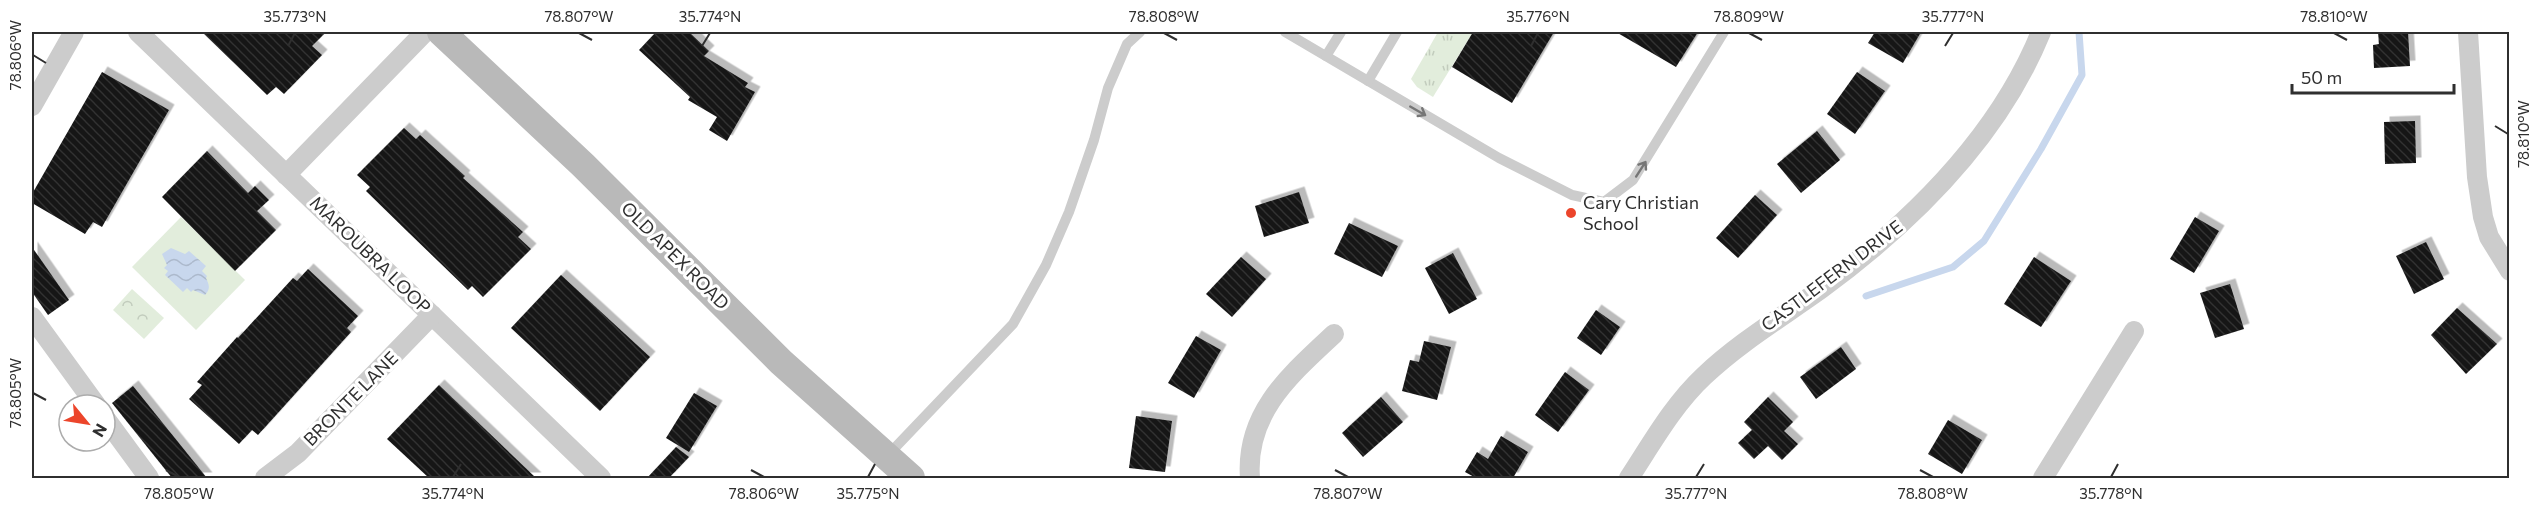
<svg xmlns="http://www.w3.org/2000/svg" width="2541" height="510" viewBox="0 0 2541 510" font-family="Commissioner,sans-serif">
	<defs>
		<pattern id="grass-tufts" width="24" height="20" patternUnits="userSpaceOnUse" patternTransform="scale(1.5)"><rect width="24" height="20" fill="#e2eddc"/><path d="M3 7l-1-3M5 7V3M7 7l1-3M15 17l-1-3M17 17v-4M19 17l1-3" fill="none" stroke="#c2ccbd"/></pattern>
		<pattern id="park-crowns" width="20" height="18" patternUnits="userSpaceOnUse" patternTransform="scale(1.5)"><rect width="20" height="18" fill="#e2eddc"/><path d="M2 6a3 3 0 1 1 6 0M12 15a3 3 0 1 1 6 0" fill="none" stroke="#c2ccbd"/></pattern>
		<pattern id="water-waves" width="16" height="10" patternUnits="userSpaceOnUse" patternTransform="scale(1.5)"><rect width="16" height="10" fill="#c8d7ed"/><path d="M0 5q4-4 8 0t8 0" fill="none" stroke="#acb9cc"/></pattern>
		<pattern id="building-back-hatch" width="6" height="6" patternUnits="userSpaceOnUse" patternTransform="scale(1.5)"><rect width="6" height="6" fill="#161616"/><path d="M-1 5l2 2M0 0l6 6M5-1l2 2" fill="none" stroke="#303030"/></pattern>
		<filter id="shadow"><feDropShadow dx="5.5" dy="-5.5" stdDeviation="0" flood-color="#0004"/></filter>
	</defs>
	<rect width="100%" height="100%" fill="#fff"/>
	<!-- grass -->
	<polygon fill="url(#grass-tufts)" points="1438,32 1473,32 1433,97 1417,87 1411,79"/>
	<!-- park -->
	<polygon fill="url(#park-crowns)" points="132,289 164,318 144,339 113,310"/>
	<!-- pitch -->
	<polygon fill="#e2eddc" points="181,217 245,280 196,330 132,267"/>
	<!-- water -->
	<path fill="url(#water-waves)" d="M 171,248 L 185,254 L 189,251 L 206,266 L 202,271 L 207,276 L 206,278 C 209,285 211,288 205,295 L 193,290 L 191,292 L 187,288 L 183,292 L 165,275 L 168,271 L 164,268 L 167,265 L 162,254 Z"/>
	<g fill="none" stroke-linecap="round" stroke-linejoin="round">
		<!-- stream -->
		<polyline stroke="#c8d7ed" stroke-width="7" points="1866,296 1953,267 1984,241 2041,149 2082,75 2079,32"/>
	</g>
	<!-- building -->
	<g fill="url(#building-back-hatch)" filter="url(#shadow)">
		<polygon points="202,32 326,32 312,46 322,55 284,94 276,87 267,95"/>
		<polygon points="656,32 689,32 709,51 704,56 748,83 745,87 755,92 727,141 709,130 717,117 688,100 690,97 639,50"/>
		<polygon points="1473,32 1554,32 1512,103 1452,67"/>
		<polygon points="1616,32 1698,32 1676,67"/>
		<polygon points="1875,32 1921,32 1903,63 1868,43"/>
		<polygon points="2378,32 2408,32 2410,66 2374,68 2373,45 2379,44"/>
		<polygon points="102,72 169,110 102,227 93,222 85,234 32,203 32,194"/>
		<polygon points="1857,72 1885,91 1855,134 1827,114"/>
		<polygon points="2415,121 2416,163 2385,164 2384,122"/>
		<polygon points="404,128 416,139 420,135 465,176 463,178 523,232 518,237 531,249 483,297 472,286 468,290 409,233 366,191 370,187 357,175"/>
		<polygon points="1817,131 1840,160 1801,193 1777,164"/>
		<polygon points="207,151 248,193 255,186 269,200 257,211 276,230 235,271 162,197"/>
		<polygon points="1299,192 1309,223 1264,237 1255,206"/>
		<polygon points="1755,195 1777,215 1738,258 1716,238"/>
		<polygon points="2195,217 2219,231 2194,273 2170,259"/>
		<polygon points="1349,223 1398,246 1382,277 1334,254"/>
		<polygon points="2426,242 2444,279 2414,294 2396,256"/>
		<polygon points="32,247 69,300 48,315 32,292"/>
		<polygon points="1453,253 1477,299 1449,314 1425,268"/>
		<polygon points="1241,257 1266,279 1232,317 1206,294"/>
		<polygon points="2034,257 2071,281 2041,327 2004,304"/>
		<polygon points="308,269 358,316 347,328 351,332 258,435 252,430 239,444 189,399 202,385 197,382 237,337 238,338 293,278 297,281"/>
		<polygon points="561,275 650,357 600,411 511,328"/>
		<polygon points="2230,284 2244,329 2215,338 2200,293"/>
		<polygon points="2457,308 2497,344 2466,374 2431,335"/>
		<polygon points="1596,310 1620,327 1601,355 1577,338"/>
		<polygon points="1196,336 1221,350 1194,398 1168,383"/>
		<polygon points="1424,341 1451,347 1437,400 1402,391 1410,360 1419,362"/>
		<polygon points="1841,347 1856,369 1816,399 1800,377"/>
		<polygon points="1565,372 1589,390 1558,432 1535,415"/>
		<polygon points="439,385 536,478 429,478 387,439"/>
		<polygon points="133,386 207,478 172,478 112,403"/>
		<polygon points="694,393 717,406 689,452 666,438"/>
		<polygon points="1381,397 1403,422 1363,457 1342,433"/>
		<polygon points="1768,397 1793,422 1784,431 1798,444 1782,460 1768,446 1754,459 1738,443 1752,430 1744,422"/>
		<polygon points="1136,416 1172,421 1165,472 1129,468"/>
		<polygon points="1948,420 1982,440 1962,474 1928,454"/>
		<polygon points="1501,436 1528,452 1513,478 1476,478 1465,472 1477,452 1488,459"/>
		<polygon points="676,447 689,457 669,478 647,478"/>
	</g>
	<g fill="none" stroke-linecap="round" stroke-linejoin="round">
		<!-- service -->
		<g stroke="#ccc" stroke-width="10">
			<polyline points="1285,32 1499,158 1572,195 1604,202 1633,180 1724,32"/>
			<polyline points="1326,56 1341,32"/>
			<polyline points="1368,81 1397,32"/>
			<polyline points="888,455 1013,324 1046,265 1069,212 1094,140 1108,88 1127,44 1140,32"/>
		</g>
		<!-- minor -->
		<g stroke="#ccc" stroke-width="20">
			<polyline points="138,32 601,478"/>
			<polyline points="2468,32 2477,177 2483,217 2489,237 2510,271"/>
			<polyline points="32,106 74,32"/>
			<polyline points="286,175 425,32"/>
			<polyline points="32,317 96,405"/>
			<polyline points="105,418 149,478"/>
			<polyline points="265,478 298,453 432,315"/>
			<path d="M 1250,478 C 1245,413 1290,375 1334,334"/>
			<path d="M 1629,478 C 1652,443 1673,405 1704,376 C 1740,342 1782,317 1821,289 C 1912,222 1998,138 2041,32"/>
			<polyline points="2043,478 2134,331"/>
		</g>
		<!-- secondary -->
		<polyline stroke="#b9b9b9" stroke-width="28" points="441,32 583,165 781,362 911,478"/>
	</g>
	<!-- one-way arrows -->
	<defs><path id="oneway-shaft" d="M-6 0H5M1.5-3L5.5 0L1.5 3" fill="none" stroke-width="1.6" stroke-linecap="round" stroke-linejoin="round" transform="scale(1.5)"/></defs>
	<g stroke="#767676">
		<use href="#oneway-shaft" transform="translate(1418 111) rotate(30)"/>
		<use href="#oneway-shaft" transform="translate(1641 169) rotate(-57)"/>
	</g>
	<!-- ticks -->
	<path fill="none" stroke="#2f2f2f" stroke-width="2" d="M 579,33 L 592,40M 1164,33 L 1177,40M 1749,33 L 1762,40M 2334,33 L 2347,40M 288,46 L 295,33M 702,46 L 710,33M 1531,46 L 1538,33M 1945,46 L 1953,33M 33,55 L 46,63M 2495,126 L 2508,134M 33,393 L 46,400M 166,470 L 179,477M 751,470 L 764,477M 1335,470 L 1348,477M 1920,470 L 1933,477M 453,477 L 461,464M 868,477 L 875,464M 1696,477 L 1704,464M 2111,477 L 2118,464"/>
	<!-- markers -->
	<circle fill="#ec452b" stroke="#fff" stroke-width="2" cx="1571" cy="213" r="6"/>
	<g text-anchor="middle" stroke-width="6" stroke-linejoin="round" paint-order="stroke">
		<!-- poi labels -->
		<g font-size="18" fill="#2f2f2f" stroke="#fff" text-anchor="start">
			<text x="1583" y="209">Cary Christian<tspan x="1583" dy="21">School</tspan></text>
		</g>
		<!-- street labels -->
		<g font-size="18" fill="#2f2f2f" stroke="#fff">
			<text transform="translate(370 255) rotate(44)" y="6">MAROUBRA LOOP</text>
			<text transform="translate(675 256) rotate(45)" y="6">OLD APEX ROAD</text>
			<text transform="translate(1832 276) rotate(-37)" y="6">CASTLEFERN DRIVE</text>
			<text transform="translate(351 399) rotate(-45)" y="6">BRONTE LANE</text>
		</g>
	</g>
	<!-- border -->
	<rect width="2541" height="510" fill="none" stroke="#ffffff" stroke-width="66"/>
	<!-- north arrow -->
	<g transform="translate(87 423) rotate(120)"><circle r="28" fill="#ffffff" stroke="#acacac" stroke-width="1.5"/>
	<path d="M0-4.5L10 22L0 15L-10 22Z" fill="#ec452b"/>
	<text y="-9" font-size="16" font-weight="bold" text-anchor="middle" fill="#2f2f2f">N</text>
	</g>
	<!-- scale -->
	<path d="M2292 84v9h162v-9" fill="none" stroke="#2f2f2f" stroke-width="3"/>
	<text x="2301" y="84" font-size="18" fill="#2f2f2f" stroke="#ffffff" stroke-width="4.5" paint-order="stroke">50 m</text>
	<rect x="33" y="33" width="2475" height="444" fill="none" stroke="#2f2f2f" stroke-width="2"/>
	<g font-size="15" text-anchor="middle" fill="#2f2f2f">
		<text x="295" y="22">35.773°N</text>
		<text x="579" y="22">78.807°W</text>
		<text x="710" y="22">35.774°N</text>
		<text x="1164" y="22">78.808°W</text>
		<text x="1538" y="22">35.776°N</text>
		<text x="1749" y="22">78.809°W</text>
		<text x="1953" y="22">35.777°N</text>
		<text x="2334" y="22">78.810°W</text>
		<text transform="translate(16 55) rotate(-90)" y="5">78.806°W</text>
		<text transform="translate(2524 134) rotate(-90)" y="5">78.810°W</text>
		<text transform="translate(16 393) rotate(-90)" y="5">78.805°W</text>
		<text x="179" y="499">78.805°W</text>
		<text x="453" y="499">35.774°N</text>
		<text x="764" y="499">78.806°W</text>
		<text x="868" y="499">35.775°N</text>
		<text x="1348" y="499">78.807°W</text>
		<text x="1696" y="499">35.777°N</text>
		<text x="1933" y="499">78.808°W</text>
		<text x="2111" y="499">35.778°N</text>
	</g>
</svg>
